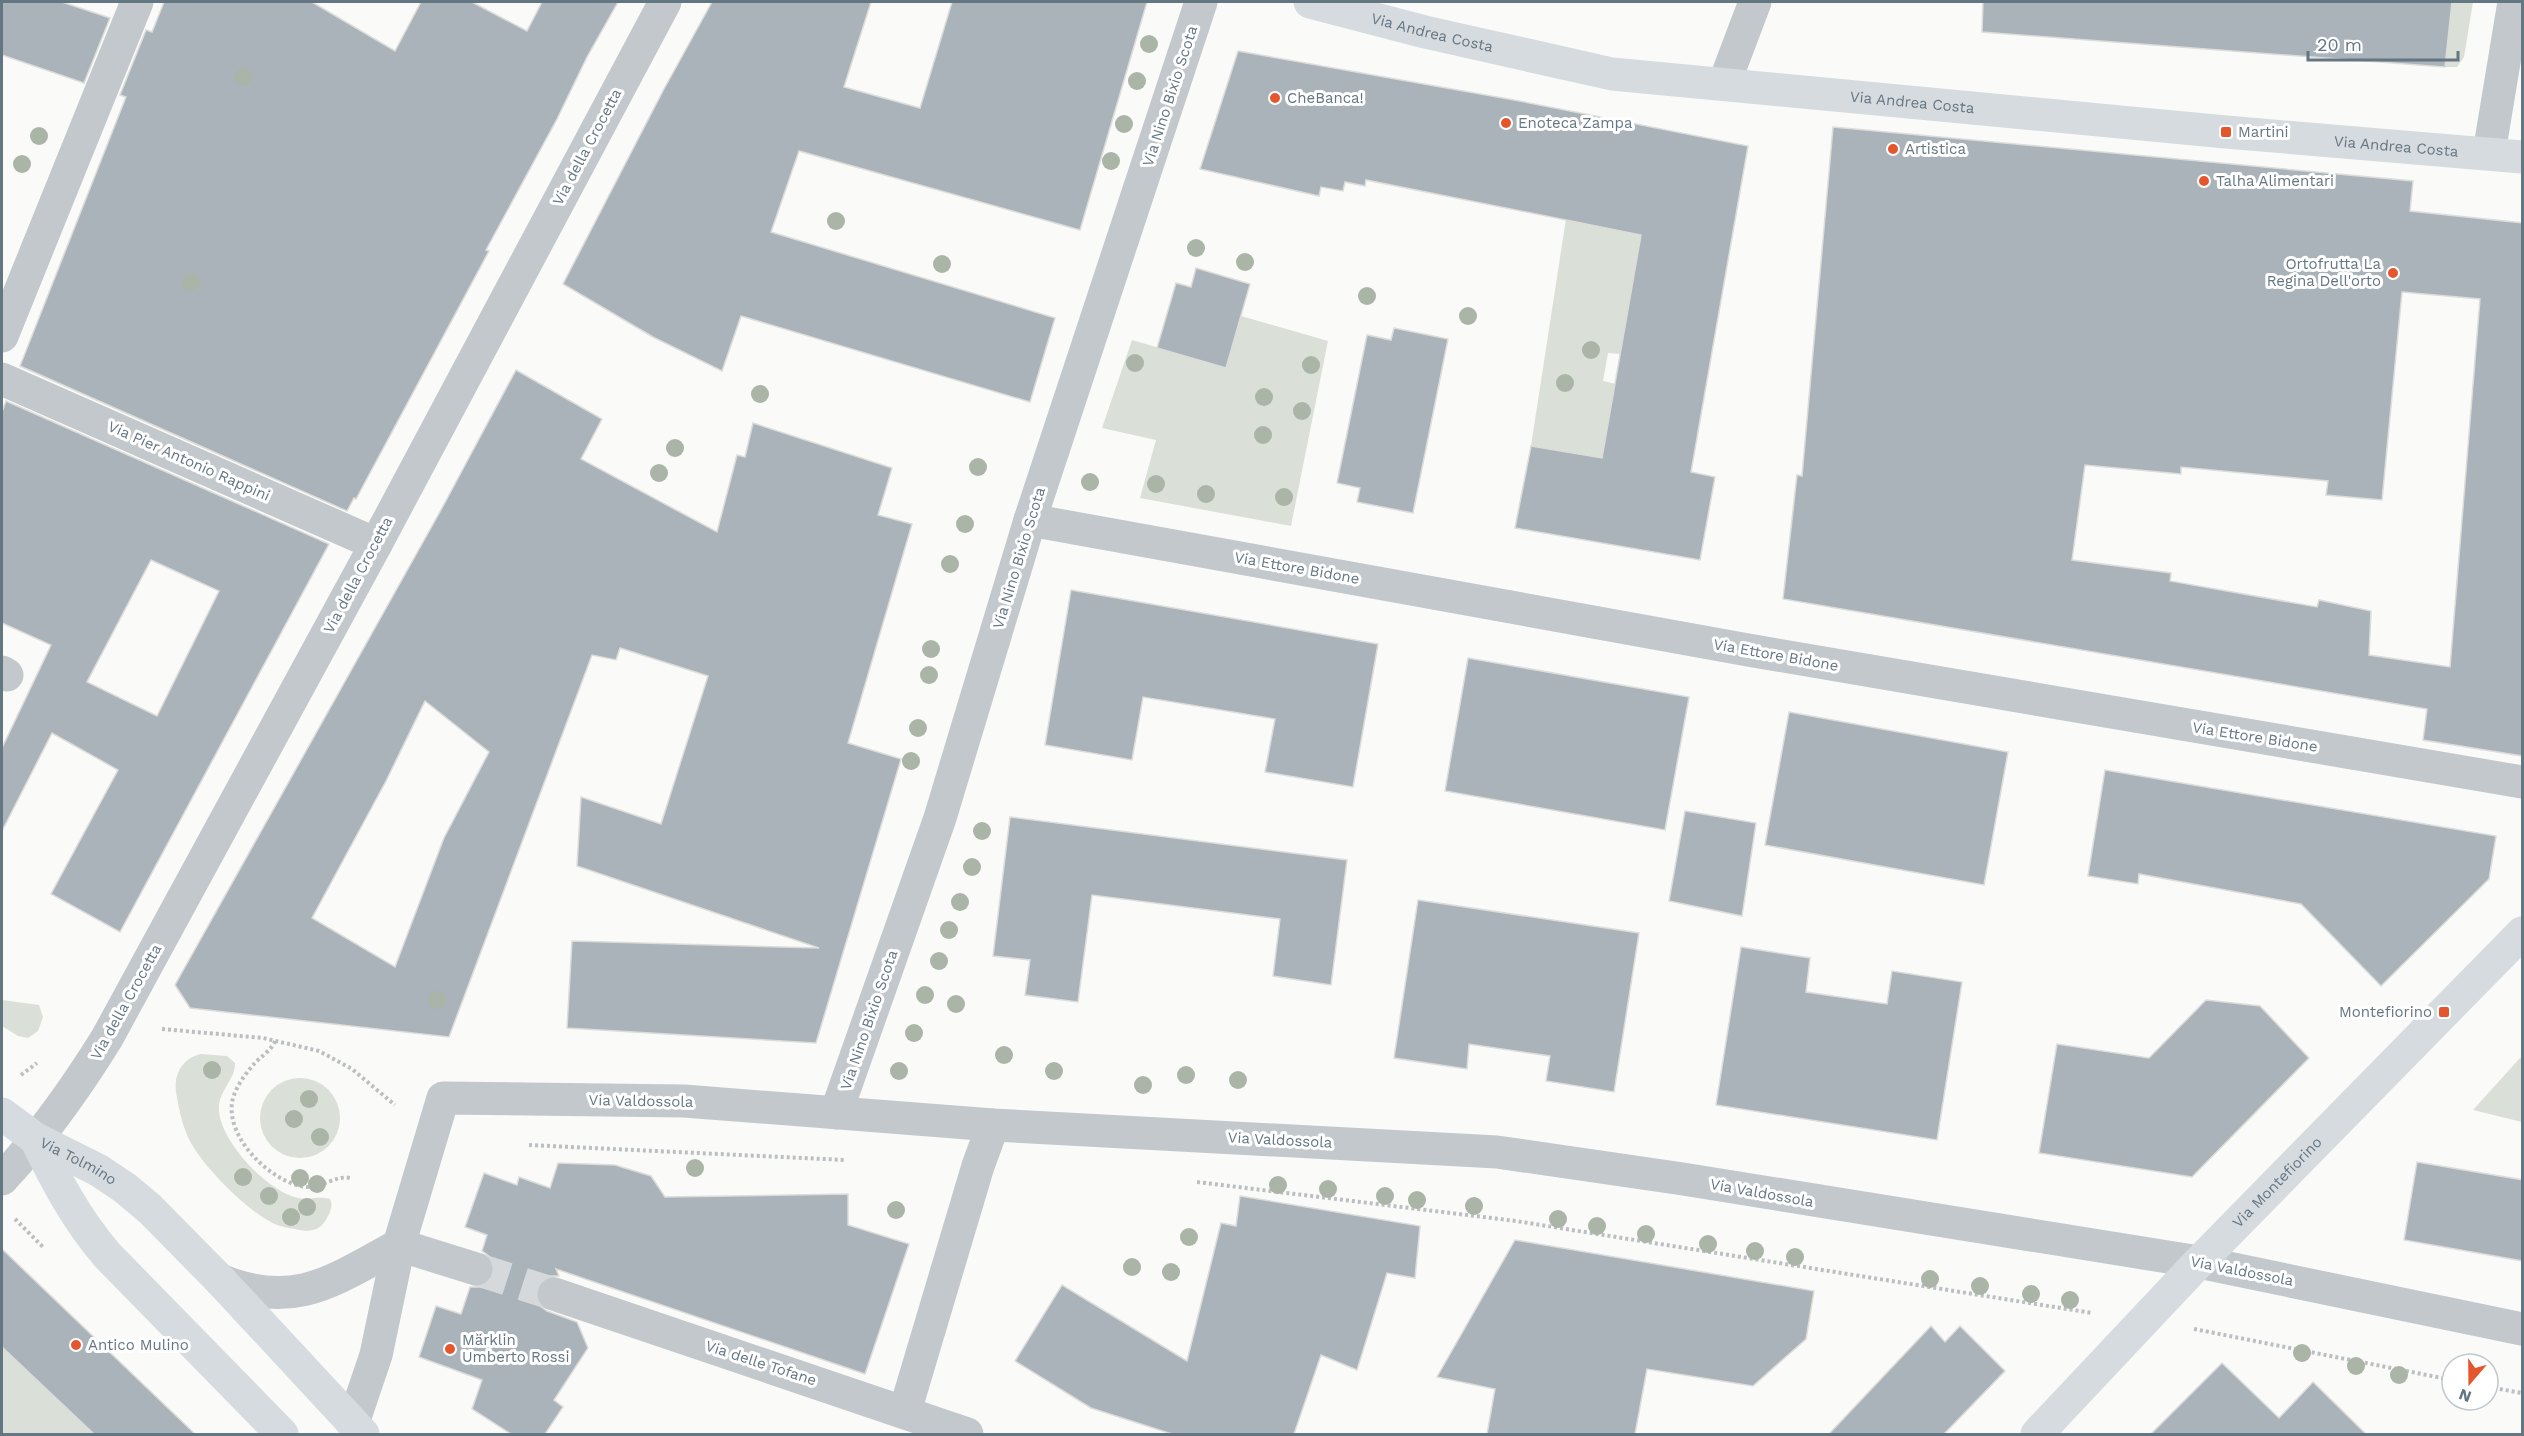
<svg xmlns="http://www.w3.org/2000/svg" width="2524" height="1436" viewBox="0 0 2524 1436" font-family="'Work Sans',sans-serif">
	<rect width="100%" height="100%" fill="#fafaf8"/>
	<!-- green -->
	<g fill="#dadfd7">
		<polygon points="2452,2 2473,2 2464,57 2457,67 2445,67"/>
		<polygon points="1566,219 1641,235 1620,354 1608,353 1603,381 1616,384 1602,458 1531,446"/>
		<polygon points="1241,316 1328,341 1291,526 1140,498 1156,440 1102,428 1132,340 1225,367"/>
		<polygon points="2,1000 39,1005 43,1017 38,1031 28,1038 18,1036 2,1026"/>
		<path d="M 201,1054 L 227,1056 L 235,1063 C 236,1079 217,1092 219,1111 C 221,1142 268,1192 298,1198 C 309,1200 319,1196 330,1199 C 333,1205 331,1210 328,1216 C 321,1231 310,1233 295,1229 C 289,1228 282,1227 277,1225 C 252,1215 211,1174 196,1151 C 184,1134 179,1112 176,1091 C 174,1073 183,1058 201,1054 Z"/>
		<polygon points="2520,1058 2522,1059 2522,1122 2473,1110"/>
		<circle cx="300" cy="1118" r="40"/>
		<polygon points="2,1347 94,1434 2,1434"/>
	</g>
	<!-- building -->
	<g fill="#aab3b9" stroke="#dcdcda" stroke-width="1.5" fill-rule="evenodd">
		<polygon points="2,2 62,2 110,18 84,83 2,55"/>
		<polygon points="164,2 312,2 395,51 421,2 472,2 527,31 542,2 618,2 587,57 557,119 486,250 489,251 356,499 354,498 347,511 20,366 126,97 120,95 146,30 152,32"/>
		<polygon points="712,2 871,2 844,87 920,108 952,2 1147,2 1080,230 799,151 771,232 1055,318 1030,402 741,316 722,371 653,337 563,284 664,89"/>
		<polygon points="1983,2 2452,2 2445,67 1982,32"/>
		<polygon points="1238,51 1514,100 1748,146 1691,472 1715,477 1700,560 1515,528 1531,446 1602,458 1641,235 1366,180 1365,186 1345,182 1343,191 1321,187 1319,196 1200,169"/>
		<path d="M 1833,127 L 2413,181 L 2410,211 L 2523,223 L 2523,756 L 2423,740 L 2427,709 L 1783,599 L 1797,475 L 1802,476 ZM 2402,292 L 2480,299 L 2450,667 L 2369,655 L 2371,611 L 2319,600 L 2317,607 L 2170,581 L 2171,573 L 2072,560 L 2085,465 L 2181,474 L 2181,467 L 2328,481 L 2326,495 L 2382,500 Z"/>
		<polygon points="1196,268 1250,284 1226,368 1157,348 1176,283 1191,287"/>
		<polygon points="1394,328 1448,339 1413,513 1357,502 1360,488 1337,483 1367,335 1391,340"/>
		<path d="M 516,370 L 602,419 L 581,459 L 717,532 L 737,455 L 745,457 L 753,423 L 892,468 L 878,515 L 912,524 L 848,743 L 901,759 L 816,1043 L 567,1028 L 572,941 L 819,948 L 577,866 L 581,797 L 661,824 L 708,676 L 620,648 L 616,660 L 592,655 L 449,1037 L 190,1008 L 175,985 L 441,510 ZM 425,701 L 489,752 L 444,838 L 395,967 L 312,918 L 386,781 Z"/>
		<path d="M 6,401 L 329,544 L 120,932 L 51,894 L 118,770 L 52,733 L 2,831 L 2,748 L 51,645 L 2,623 L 2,412 ZM 151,560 L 219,591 L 157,716 L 87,682 Z"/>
		<polygon points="1071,590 1378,644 1353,787 1265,772 1275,719 1143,697 1132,760 1045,745"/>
		<polygon points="1468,658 1689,697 1665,830 1445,791"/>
		<polygon points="1789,712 2008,752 1984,885 1765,845"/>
		<polygon points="2105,770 2496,836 2489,879 2381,986 2301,904 2139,874 2138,884 2088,876"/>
		<polygon points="1685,811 1756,823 1742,916 1669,901"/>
		<polygon points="1010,817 1347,860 1331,985 1273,976 1280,919 1092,895 1078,1002 1025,995 1030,960 993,956"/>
		<polygon points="1418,900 1639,933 1614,1092 1546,1081 1550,1056 1469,1044 1467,1069 1394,1058"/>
		<polygon points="1741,947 1810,958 1806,992 1887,1004 1892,971 1962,982 1937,1140 1716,1105"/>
		<polygon points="2206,1000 2260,1006 2309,1058 2192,1177 2039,1153 2057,1044 2149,1058"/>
		<polygon points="2417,1162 2523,1180 2523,1261 2404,1240"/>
		<polygon points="558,1163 615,1165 651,1176 665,1197 848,1194 848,1225 909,1244 865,1374 556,1269 559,1276 550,1276 541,1280 536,1289 536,1298 540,1306 547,1311 577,1322 588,1348 554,1400 563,1407 545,1434 511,1434 472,1409 482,1380 419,1357 436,1306 461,1314 470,1287 481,1287 489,1282 494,1275 494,1264 489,1256 482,1251 487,1235 465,1227 484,1173 517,1185 519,1177 550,1188"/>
		<polygon points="1240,1196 1420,1226 1415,1278 1387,1273 1357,1370 1321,1355 1294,1434 1172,1434 1091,1408 1015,1361 1062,1285 1187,1361 1221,1223 1236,1226"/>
		<polygon points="1515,1240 1814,1291 1806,1339 1753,1386 1647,1369 1635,1434 1487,1434 1495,1389 1437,1377"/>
		<polygon points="2,1249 195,1434 94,1434 2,1347"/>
		<polygon points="1931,1326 1945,1342 1960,1326 2005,1371 1944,1434 1829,1434"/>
		<polygon points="2222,1363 2279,1418 2313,1382 2366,1434 2151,1434"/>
	</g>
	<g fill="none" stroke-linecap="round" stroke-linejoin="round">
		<!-- minor-tunnel -->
		<polyline stroke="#d5d9db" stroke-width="33" stroke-dasharray="33 16" stroke-linecap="butt" points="476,1269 554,1294"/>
		<!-- path -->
		<g stroke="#bbbfc2" stroke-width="4" stroke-dasharray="3 3" stroke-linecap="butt">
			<polyline points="162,1029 263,1038 319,1051 352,1069 395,1105"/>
			<path d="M 275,1041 C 272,1050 260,1057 254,1064 C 246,1073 238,1084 234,1095 C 220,1133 270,1183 306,1187 C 322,1188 336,1175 350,1178"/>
			<polyline points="21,1075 37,1063"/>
			<polyline points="529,1145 845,1160"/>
			<polyline points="1197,1182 1516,1221 2092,1313"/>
			<polyline points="15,1219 44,1248"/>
			<polyline points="2194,1329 2452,1380"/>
			<polyline points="2488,1387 2522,1393"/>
		</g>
		<!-- minor -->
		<g stroke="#c3c8cc" stroke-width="33">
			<polyline points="1724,84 1755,2"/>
			<polyline points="2489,153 2514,2"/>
			<polyline points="2,336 137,2"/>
			<polyline points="2,379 376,544"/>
			<polyline points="1030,520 1748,650 2522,782"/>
			<polyline points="2,672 7,675"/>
			<polyline points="836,1113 940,818 1030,520 1201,2"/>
			<path d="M 2,1179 C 42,1136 76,1088 107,1038 L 376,544 L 665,2"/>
			<polyline points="399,1245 476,1269"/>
			<path d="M 220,1280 C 295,1311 334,1280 399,1245"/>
			<polyline points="554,1294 967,1434"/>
			<polyline points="905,1411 978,1166 993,1125"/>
			<polyline points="353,1423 376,1355 399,1245 443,1098 684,1101 993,1125 1497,1152 1683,1179 2199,1262 2522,1329"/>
		</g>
		<!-- major -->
		<g stroke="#d6dbdf" stroke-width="33">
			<path id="s1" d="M 1310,2 L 1425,32 L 1612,74 L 2226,132 L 2522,157"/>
			<path id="s2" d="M 2,1114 L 36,1139 L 98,1170 L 125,1188 L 150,1209 L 220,1280 L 363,1434"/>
			<path d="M 36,1139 C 56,1181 77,1220 107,1255 L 282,1434"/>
			<path id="s3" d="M 2037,1434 L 2199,1262 L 2522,933"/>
		</g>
	</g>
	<!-- trees -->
	<g fill="#aab4a7">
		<circle cx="1149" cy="44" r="9"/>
		<circle cx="243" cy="77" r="9"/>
		<circle cx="1137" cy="81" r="9"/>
		<circle cx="1124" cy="124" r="9"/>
		<circle cx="39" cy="136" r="9"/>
		<circle cx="1111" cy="161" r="9"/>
		<circle cx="22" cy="164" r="9"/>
		<circle cx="836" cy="221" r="9"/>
		<circle cx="1196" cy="248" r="9"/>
		<circle cx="1245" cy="262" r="9"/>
		<circle cx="942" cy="264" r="9"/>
		<circle cx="191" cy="282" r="9"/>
		<circle cx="1367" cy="296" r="9"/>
		<circle cx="1468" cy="316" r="9"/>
		<circle cx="1591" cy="350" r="9"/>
		<circle cx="1135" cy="363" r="9"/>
		<circle cx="1311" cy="365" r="9"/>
		<circle cx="1565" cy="383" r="9"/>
		<circle cx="760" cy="394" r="9"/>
		<circle cx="1264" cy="397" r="9"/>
		<circle cx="1302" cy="411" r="9"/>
		<circle cx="1263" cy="435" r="9"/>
		<circle cx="675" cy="448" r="9"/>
		<circle cx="978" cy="467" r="9"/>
		<circle cx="659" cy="473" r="9"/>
		<circle cx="1090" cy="482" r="9"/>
		<circle cx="1156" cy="484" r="9"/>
		<circle cx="1206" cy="494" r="9"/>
		<circle cx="1284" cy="497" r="9"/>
		<circle cx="965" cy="524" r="9"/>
		<circle cx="950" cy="564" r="9"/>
		<circle cx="931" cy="649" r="9"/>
		<circle cx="929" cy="675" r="9"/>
		<circle cx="918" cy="728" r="9"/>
		<circle cx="911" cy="761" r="9"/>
		<circle cx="982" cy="831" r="9"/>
		<circle cx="972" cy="867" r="9"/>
		<circle cx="960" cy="902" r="9"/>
		<circle cx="949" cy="930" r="9"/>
		<circle cx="939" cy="961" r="9"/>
		<circle cx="925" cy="995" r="9"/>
		<circle cx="437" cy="1000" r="9"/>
		<circle cx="956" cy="1004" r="9"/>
		<circle cx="914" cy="1033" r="9"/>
		<circle cx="1004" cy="1055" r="9"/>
		<circle cx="212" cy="1070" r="9"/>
		<circle cx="899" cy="1071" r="9"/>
		<circle cx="1054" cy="1071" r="9"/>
		<circle cx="1186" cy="1075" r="9"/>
		<circle cx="1238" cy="1080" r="9"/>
		<circle cx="1143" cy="1085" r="9"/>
		<circle cx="309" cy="1099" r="9"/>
		<circle cx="294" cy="1119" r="9"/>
		<circle cx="320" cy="1137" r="9"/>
		<circle cx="695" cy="1168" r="9"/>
		<circle cx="243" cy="1177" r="9"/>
		<circle cx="300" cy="1178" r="9"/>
		<circle cx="317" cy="1184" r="9"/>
		<circle cx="1278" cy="1185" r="9"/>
		<circle cx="1328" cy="1189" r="9"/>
		<circle cx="269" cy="1196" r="9"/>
		<circle cx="1385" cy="1196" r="9"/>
		<circle cx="1417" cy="1200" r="9"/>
		<circle cx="1474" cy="1206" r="9"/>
		<circle cx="307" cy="1207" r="9"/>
		<circle cx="896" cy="1210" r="9"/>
		<circle cx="291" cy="1217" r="9"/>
		<circle cx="1558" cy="1219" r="9"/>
		<circle cx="1597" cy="1226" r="9"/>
		<circle cx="1646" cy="1234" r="9"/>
		<circle cx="1189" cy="1237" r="9"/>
		<circle cx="1708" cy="1244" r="9"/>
		<circle cx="1755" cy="1251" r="9"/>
		<circle cx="1795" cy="1257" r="9"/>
		<circle cx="1132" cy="1267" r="9"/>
		<circle cx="1171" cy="1272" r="9"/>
		<circle cx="1930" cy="1279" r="9"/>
		<circle cx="1980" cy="1286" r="9"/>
		<circle cx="2031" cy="1294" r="9"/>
		<circle cx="2070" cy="1300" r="9"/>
		<circle cx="2302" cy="1353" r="9"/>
		<circle cx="2356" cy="1366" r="9"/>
		<circle cx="2399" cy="1375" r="9"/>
	</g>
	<!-- markers -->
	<g fill="#e4572e" stroke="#fff" stroke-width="2">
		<circle cx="1275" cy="98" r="6"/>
		<circle cx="1506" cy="123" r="6"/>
		<rect x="2220" y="126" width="12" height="12" rx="3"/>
		<circle cx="1893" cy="149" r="6"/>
		<circle cx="2204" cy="181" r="6"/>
		<circle cx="2393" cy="273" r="6"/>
		<rect x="2438" y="1006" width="12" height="12" rx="3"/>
		<circle cx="76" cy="1345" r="6"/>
		<circle cx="450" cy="1349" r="6"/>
	</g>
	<g text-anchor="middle" stroke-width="6" stroke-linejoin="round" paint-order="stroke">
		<!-- street labels -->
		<g font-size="15" fill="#657683" stroke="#fff">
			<text dy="5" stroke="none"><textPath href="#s1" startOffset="126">Via Andrea Costa</textPath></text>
			<text transform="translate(1170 96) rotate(-72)" y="5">Via Nino Bixio Scota</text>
			<text dy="5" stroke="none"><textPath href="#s1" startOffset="612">Via Andrea Costa</textPath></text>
			<text dy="5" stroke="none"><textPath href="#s1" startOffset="1098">Via Andrea Costa</textPath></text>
			<text transform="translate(587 147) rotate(-62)" y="5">Via della Crocetta</text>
			<text transform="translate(189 461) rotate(24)" y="5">Via Pier Antonio Rappini</text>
			<text transform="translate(1019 558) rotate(-73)" y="5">Via Nino Bixio Scota</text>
			<text transform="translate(1297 568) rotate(10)" y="5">Via Ettore Bidone</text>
			<text transform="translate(358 575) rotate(-62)" y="5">Via della Crocetta</text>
			<text transform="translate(1776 655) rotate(10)" y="5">Via Ettore Bidone</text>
			<text transform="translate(2255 737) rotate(9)" y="5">Via Ettore Bidone</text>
			<text transform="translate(126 1002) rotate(-61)" y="5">Via della Crocetta</text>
			<text transform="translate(869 1020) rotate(-71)" y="5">Via Nino Bixio Scota</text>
			<text transform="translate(641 1101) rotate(1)" y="5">Via Valdossola</text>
			<text transform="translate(1280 1140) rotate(3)" y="5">Via Valdossola</text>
			<text dy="5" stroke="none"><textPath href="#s2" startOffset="90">Via Tolmino</textPath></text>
			<text dy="5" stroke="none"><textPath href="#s3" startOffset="348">Via Montefiorino</textPath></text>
			<text transform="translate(1762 1193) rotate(10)" y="5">Via Valdossola</text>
			<text transform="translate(2242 1271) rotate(11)" y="5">Via Valdossola</text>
			<text transform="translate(761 1363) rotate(18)" y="5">Via delle Tofane</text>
		</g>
		<!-- poi labels -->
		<g font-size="15" fill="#657683" stroke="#fff" text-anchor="start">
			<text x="1287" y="103">CheBanca!</text>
			<text x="1518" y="128">Enoteca Zampa</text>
			<text x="2238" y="137">Martini</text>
			<text x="1905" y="154">Artistica</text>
			<text x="2216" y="186">Talha Alimentari</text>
			<text x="2381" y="269" text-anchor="end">Ortofrutta La<tspan x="2381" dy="17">Regina Dell'orto</tspan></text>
			<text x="2432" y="1017" text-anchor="end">Montefiorino</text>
			<text x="462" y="1345">Märklin<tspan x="462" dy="17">Umberto Rossi</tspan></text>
			<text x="88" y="1350">Antico Mulino</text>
		</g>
	</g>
	<!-- border -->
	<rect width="2524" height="1436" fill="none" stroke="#657683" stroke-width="6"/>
	<!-- north arrow -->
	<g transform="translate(2470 1382) rotate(200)"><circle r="28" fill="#ffffff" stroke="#c1c8cd" stroke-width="1.5"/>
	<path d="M0-4.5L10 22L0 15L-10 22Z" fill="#e4572e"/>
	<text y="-9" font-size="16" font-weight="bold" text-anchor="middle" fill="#657683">N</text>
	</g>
	<!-- scale -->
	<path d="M2308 51v9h150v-9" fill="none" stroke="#657683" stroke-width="3"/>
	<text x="2317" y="51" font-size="18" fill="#657683" stroke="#ffffff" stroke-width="4.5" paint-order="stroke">20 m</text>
</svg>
